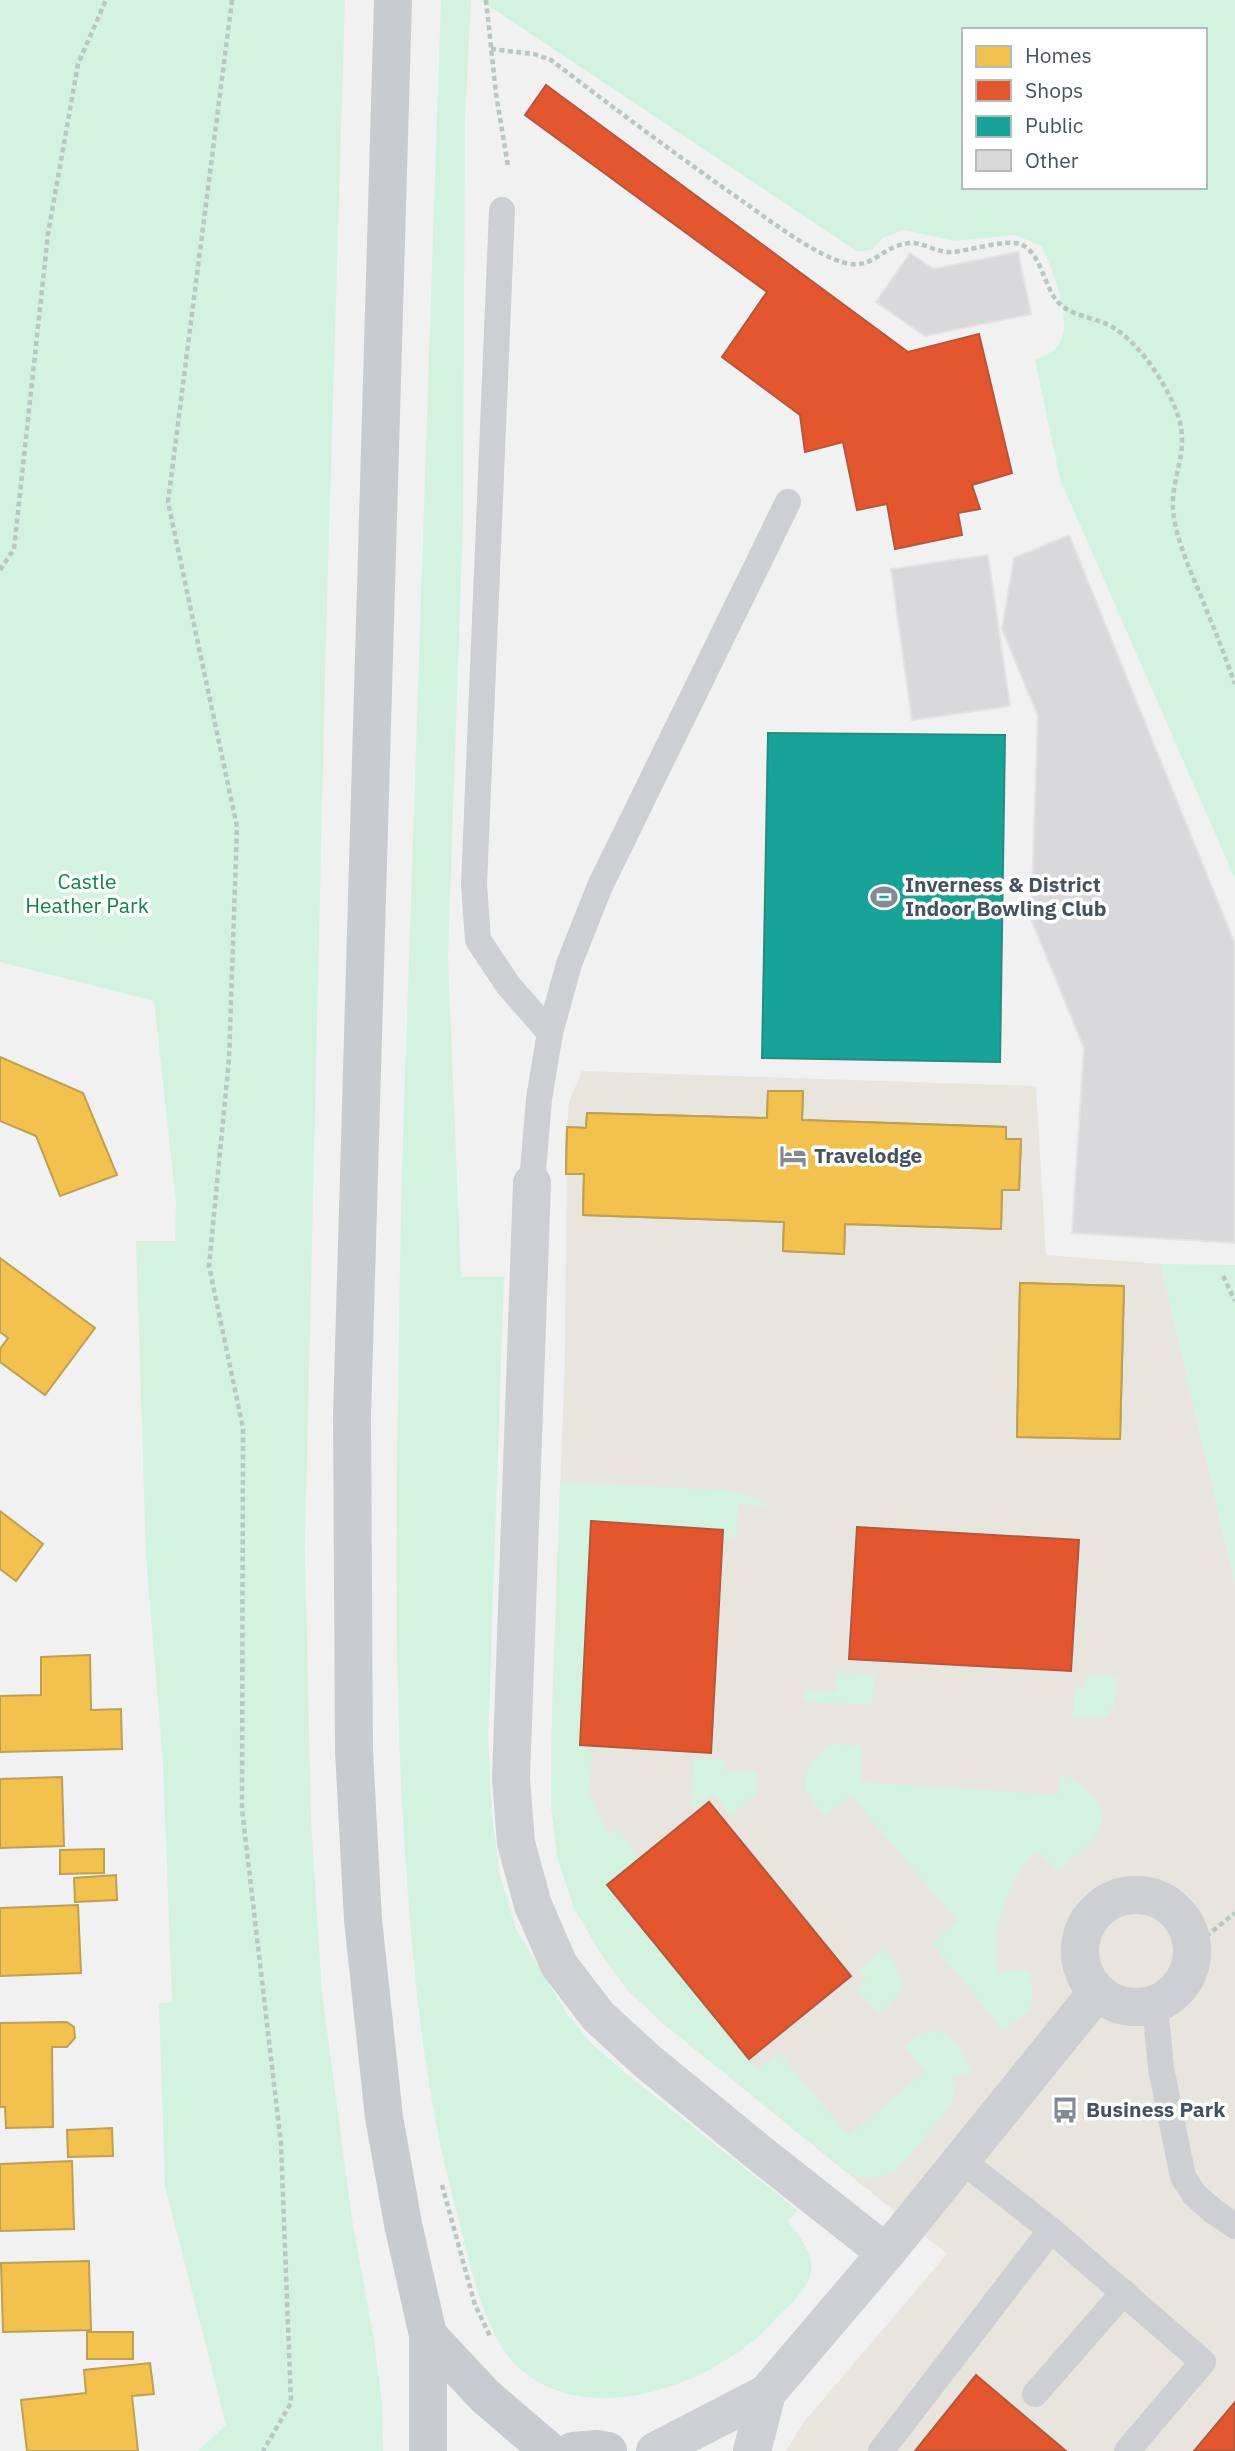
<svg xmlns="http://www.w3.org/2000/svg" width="1235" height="2451" viewBox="0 0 1235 2451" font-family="'IBM Plex Sans',sans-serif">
	<rect width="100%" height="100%" fill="#f2f1f1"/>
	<!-- commercial -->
	<polygon fill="#e7e5de" points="582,1071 1036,1086 1046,1255 1161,1264 1235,1584 1235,2451 786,2451 804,2422 947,2254 664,2024 628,1991 600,1952 574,1908 557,1856 551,1804 552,1715 565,1354 567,1127 569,1102"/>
	<!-- green -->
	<g fill="#d3f3e0" fill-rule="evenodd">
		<polygon points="0,0 345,0 326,635 305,1547 311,1819 322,1993 352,2219 374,2340 382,2403 383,2451 198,2451 226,2425 165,2186 159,2003 172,2002 163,1764 146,1556 136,1241 175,1241 176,1202 154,1001 0,962"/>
		<path d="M 441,0 L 471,0 L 465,121 L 463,522 L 448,957 L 461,1277 L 504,1277 L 488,1739 L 492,1815 L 500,1875 L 516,1929 L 569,2017 L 591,2043 L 623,2071 L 797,2210 L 788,2222 C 800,2236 813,2252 811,2271 C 809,2289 790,2304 778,2316 C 769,2326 759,2337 748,2345 C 686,2393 580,2426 516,2365 C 483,2333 468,2255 456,2210 C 423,2088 412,1962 404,1836 C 396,1715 396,1593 397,1472 C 398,1359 400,1247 403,1135 C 416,757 428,378 441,0 Z"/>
		<path d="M 480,0 L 1235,0 L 1235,879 L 1060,479 L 1035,360 C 1041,357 1050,353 1055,349 C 1077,329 1053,271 1042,247 L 1016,235 L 954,241 L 905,230 L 884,237 L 873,249 L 858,252 ZM 964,30 L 1205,30 L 1205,187 L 964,187 Z"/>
		<polygon points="1161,1264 1235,1265 1235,1584"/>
		<path d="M 560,1482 L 723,1490 L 753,1497 L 771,1507 L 738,1504 L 736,1538 L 723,1537 L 723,1530 L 591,1522 L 580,1745 L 585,1746 L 585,1752 L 592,1752 L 589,1792 L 607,1833 L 619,1829 L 639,1859 L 608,1885 L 758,2070 L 779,2053 L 849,2136 L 926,2071 L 905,2047 C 911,2042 917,2036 924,2033 C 949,2023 966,2053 971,2073 L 953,2075 L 954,2097 L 951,2106 L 898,2168 C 882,2179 866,2181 848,2173 L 664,2024 L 628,1991 L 600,1952 L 574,1908 L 557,1856 L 551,1804 L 552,1715 Z"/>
		<polygon points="837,1672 874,1675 872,1705 806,1702 803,1700 804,1690 836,1692"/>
		<polygon points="1087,1675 1117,1677 1114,1708 1104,1718 1073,1718 1075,1688 1084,1688"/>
		<path d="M 833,1744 L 861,1746 L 860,1782 L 1058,1795 L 1060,1774 C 1072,1777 1084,1787 1092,1796 C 1121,1830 1077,1850 1059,1872 L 1036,1850 C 1005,1886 992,1925 997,1973 L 1029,1970 C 1036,2009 1036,2007 1003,2030 L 932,1943 L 957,1921 L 851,1795 L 825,1816 C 819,1809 812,1802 808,1794 C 798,1774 816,1753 833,1744 Z"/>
		<polygon points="694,1758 724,1760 724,1771 757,1772 756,1795 731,1815 713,1794 692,1811"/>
		<path d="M 883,1949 C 908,1981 910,1987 878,2014 L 856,1988 L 867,1980 L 858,1970 Z"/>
	</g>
	<!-- homes -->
	<g fill="#f2c14e" stroke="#bea053" stroke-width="2">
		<polygon points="0,1057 83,1093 117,1175 60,1196 36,1136 0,1121"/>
		<polygon points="768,1091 803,1091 802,1120 1006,1127 1006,1139 1021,1139 1019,1190 1002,1190 1001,1229 845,1224 844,1254 783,1251 784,1222 583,1215 584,1174 566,1174 567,1127 586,1128 587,1113 767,1118"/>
		<polygon points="768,1091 803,1091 802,1120 1006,1127 1006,1139 1021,1139 1019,1190 1002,1190 1001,1229 845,1224 844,1254 783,1251 784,1222 583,1215 584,1174 566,1174 567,1127 586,1128 587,1113 767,1118"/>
		<polygon points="0,1258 95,1328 45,1395 0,1362 0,1349 8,1338 0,1332"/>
		<polygon points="1020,1283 1124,1286 1120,1439 1017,1437"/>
		<polygon points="1020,1283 1124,1286 1120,1439 1017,1437"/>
		<polygon points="0,1511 43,1544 16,1581 0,1569"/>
		<polygon points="90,1655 91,1710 121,1709 122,1749 0,1752 0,1696 41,1695 41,1657"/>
		<polygon points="62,1777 64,1846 0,1848 0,1779"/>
		<polygon points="104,1849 104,1873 60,1874 60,1850"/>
		<polygon points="116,1875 117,1900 75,1902 74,1878"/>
		<polygon points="78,1905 81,1973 0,1976 0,1908"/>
		<polygon points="67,2022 74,2027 75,2038 67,2047 52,2047 53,2127 6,2128 5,2107 0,2107 0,2023"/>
		<polygon points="112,2128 113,2156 68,2157 67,2130"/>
		<polygon points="72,2161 74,2229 0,2231 0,2164"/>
		<polygon points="89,2261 91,2330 3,2332 1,2263"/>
		<rect x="87" y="2332" width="46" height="27"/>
		<polygon points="150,2363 154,2394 132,2396 138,2451 27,2451 21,2400 86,2393 84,2370"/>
	</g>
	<!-- shops -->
	<g fill="#e4572e" stroke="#b5563d" stroke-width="2">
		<polygon points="546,85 908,352 979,334 1012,473 972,485 980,509 958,513 962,535 895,549 887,504 857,510 843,442 805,452 800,415 722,357 767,292 525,115"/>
		<polygon points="591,1521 723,1530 711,1753 580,1745"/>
		<polygon points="857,1527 1079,1540 1071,1671 849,1659"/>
		<polygon points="709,1802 851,1976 749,2059 607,1885"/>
		<polygon points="976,2375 1066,2451 915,2451"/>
		<polygon points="1235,2402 1235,2451 1194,2451"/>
	</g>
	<!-- public -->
	<polygon fill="#17a398" stroke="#258b87" stroke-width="2" points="768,733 1005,735 1000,1062 762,1058"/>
	<!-- building -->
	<g fill="#d9d9db" stroke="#e3e3e4" stroke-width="2">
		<polygon points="1018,252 1031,314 925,336 876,302 910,253 933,269"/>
		<polygon points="1069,535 1235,944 1235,1243 1072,1233 1084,1048 1031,919 1038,716 1002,629 1014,558"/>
		<polygon points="988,555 1010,706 912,720 891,569"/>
	</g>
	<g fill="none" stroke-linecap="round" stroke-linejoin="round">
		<!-- path -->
		<g stroke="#b9c6c2" stroke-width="4.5" stroke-dasharray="5 3.5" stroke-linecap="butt">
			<polyline points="232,0 168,502 237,827 229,1059 209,1266 243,1428 242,1809 281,2144 291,2403 263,2451"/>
			<polyline points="486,0 496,94 508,166"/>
			<path d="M 491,49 L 534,54 L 551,60 C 614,108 676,155 741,200 C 769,220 804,247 836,260 C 874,275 877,246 910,243 C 924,242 937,253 951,252 C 969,251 1005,239 1020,244 C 1041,252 1043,284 1057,301 C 1070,317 1097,317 1114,328 C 1139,344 1161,377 1173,403 C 1196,452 1167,474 1174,518 C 1180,552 1196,582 1208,614 C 1218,637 1226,660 1235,684"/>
			<polyline points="0,570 14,549 48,234 78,64 106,0"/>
			<polyline points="1223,1276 1235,1301"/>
			<polyline points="1193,1947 1235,1913"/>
			<polyline points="442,2185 475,2305 490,2336"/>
		</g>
		<!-- lane -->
		<g stroke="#cdcfd2" stroke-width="26">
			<polyline points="502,210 474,885 478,940 508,985 550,1033"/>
			<polyline points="532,1183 539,1099 550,1033 569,964 600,886 788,502"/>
			<polyline points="1155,2005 1161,2068 1183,2177 1194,2194 1213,2211 1235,2226"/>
			<polyline points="961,2160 1051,2230 1203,2362 1127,2451"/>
			<polyline points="1035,2394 1124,2292"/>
			<polyline points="881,2451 1051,2230"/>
		</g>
		<!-- street -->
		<g stroke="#cdcfd2" stroke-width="38">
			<polyline points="532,1183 511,1779 516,1843 533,1905 559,1965 598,2016 647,2061 763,2156 886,2253"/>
			<circle cx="1136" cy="1951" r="56"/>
			<polyline points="655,2451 767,2393 886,2253 1097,1992"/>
			<polyline points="752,2451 767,2393"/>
		</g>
		<!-- primary -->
		<g stroke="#c8ccd0" stroke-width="38">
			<polyline points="393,0 352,1416 354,1751 363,1920 384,2117 403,2224 428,2335 428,2451"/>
			<polyline points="428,2335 485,2396 549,2451"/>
			<polyline points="573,2451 597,2449 608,2451"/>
		</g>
	</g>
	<!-- icons -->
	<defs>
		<g id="stadium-bare" transform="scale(2.1)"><path d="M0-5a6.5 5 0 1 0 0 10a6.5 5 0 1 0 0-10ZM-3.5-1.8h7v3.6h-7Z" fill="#828a93" stroke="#fff" stroke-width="2.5" paint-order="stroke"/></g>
		<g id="hotel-bare" transform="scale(2.1)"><path d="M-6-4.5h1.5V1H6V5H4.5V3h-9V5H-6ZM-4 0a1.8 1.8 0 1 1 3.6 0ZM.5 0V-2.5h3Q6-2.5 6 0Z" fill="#828a93" stroke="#fff" stroke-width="2.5" paint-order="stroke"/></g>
		<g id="bus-bare" transform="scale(2.1)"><path d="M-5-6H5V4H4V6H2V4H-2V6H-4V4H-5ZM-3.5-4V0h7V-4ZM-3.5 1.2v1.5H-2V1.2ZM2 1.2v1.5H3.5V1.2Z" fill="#828a93" stroke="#fff" stroke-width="2.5" paint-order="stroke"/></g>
	</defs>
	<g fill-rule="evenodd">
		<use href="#stadium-bare" x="884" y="897"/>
		<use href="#hotel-bare" x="793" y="1156"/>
		<use href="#bus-bare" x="1065" y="2110"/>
	</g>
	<g text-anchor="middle" stroke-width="7" stroke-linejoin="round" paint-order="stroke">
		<!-- park labels -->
		<g font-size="21" fill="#0e844e" stroke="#fff">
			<text x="87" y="889">Castle<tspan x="87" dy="24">Heather Park</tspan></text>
		</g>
		<!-- poi labels -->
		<g font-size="21" font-weight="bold" fill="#465260" stroke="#fff" text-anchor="start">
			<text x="905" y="892">Inverness &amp; District<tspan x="905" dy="24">Indoor Bowling Club</tspan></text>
			<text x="814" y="1163">Travelodge</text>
			<text x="1086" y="2117">Business Park</text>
		</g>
	</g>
	<!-- legend -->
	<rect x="962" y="28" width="245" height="161" fill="#ffffff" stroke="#b5babf" stroke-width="2"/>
	<rect x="976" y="46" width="35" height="21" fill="#f2c14e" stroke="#b5babf" stroke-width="2"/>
	<text x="1025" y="63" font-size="21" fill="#465260">Homes</text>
	<rect x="976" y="80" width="35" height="21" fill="#e4572e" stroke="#b5babf" stroke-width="2"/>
	<text x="1025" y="98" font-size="21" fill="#465260">Shops</text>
	<rect x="976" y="116" width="35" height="21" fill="#17a398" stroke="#b5babf" stroke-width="2"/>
	<text x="1025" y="133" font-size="21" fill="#465260">Public</text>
	<rect x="976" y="150" width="35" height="21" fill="#d9d9db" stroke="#b5babf" stroke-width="2"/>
	<text x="1025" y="168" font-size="21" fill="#465260">Other</text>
</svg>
